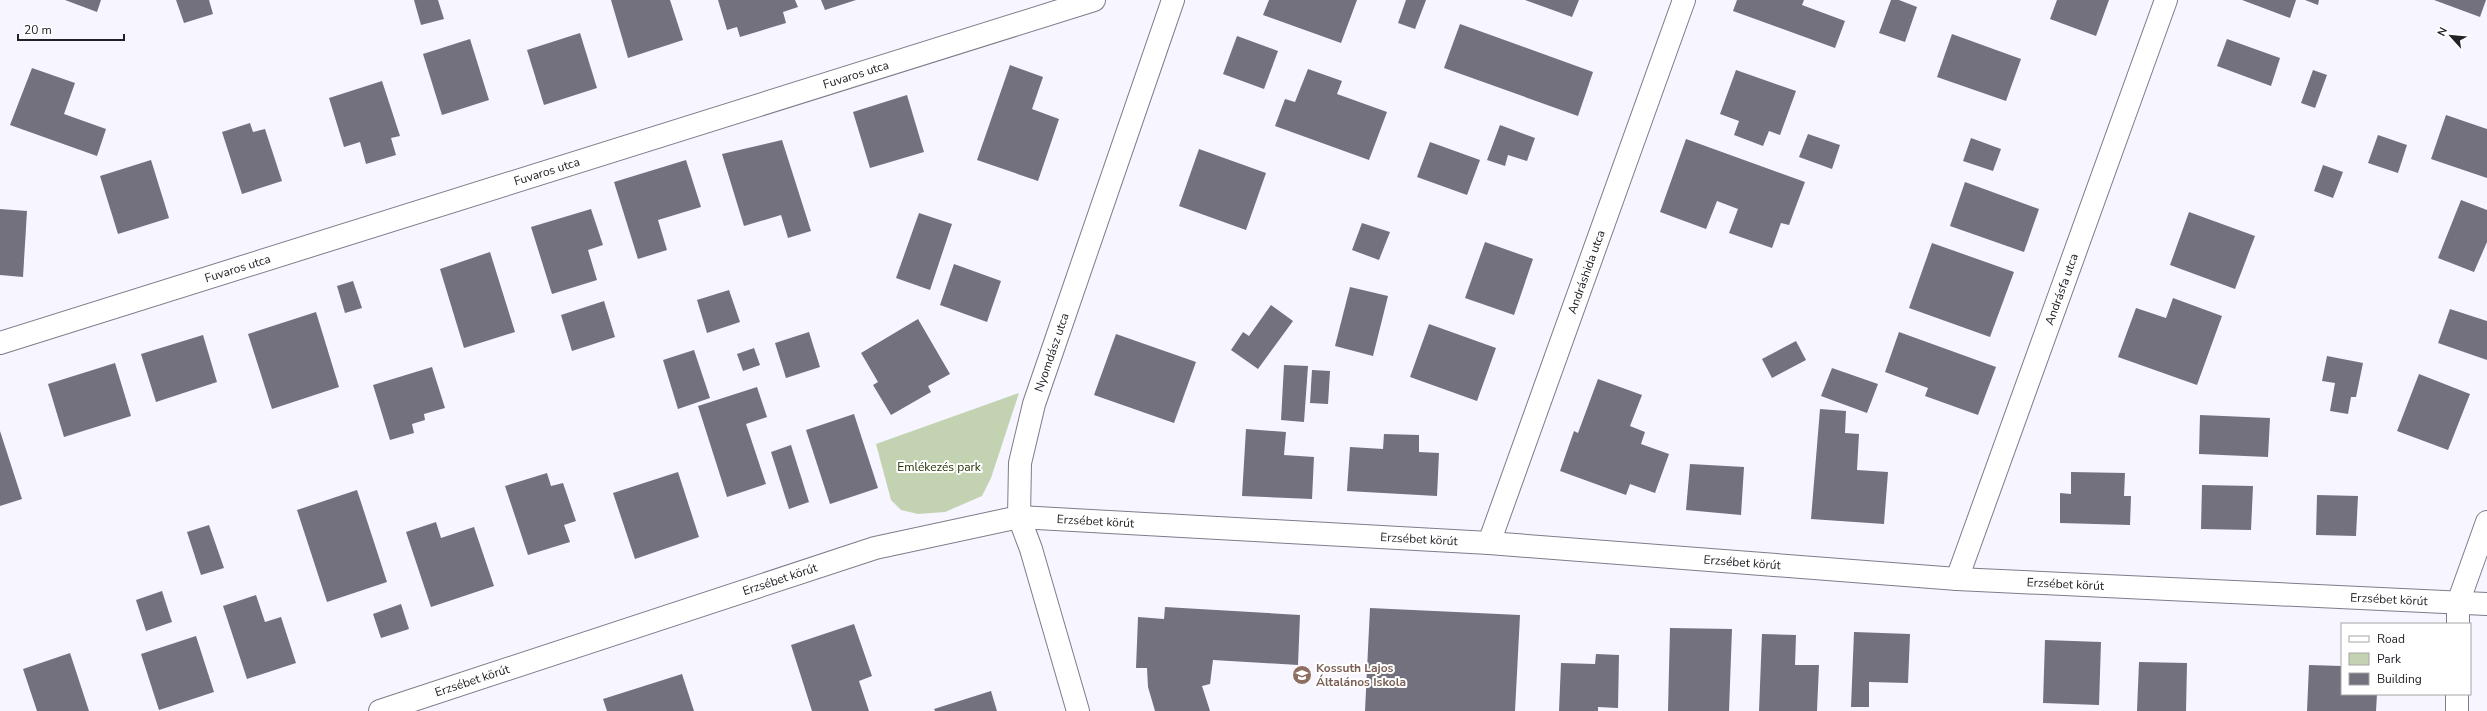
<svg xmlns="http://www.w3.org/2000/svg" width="2487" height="711" viewBox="0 0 2487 711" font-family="'Nunito Sans',sans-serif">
	<rect width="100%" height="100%" fill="#f7f5ff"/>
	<!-- green -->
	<polygon fill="#c3d3b2" points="1019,393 991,478 982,496 945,512 918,514 901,510 891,500 876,444"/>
	<!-- building -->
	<g fill="#73717e">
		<polygon points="65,0 101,0 97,12"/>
		<polygon points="176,0 209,0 213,14 184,23"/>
		<polygon points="414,0 438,0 444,19 421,25"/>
		<polygon points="611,0 670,0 683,40 628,58"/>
		<polygon points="718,0 795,0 798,7 783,12 786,23 740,37 737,27 727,30"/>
		<polygon points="821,0 856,0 825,10"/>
		<polygon points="1269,0 1357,0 1341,43 1263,15"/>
		<polygon points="1406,0 1426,0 1415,29 1398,23"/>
		<polygon points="1525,0 1579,0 1572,17"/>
		<polygon points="1737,0 1804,0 1802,5 1845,21 1835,48 1733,11"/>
		<polygon points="1891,0 1899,0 1917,7 1905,42 1879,33"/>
		<polygon points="2057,0 2109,0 2096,36 2050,19"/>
		<polygon points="2242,0 2296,0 2290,18"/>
		<polygon points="2305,0 2319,0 2318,5"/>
		<polygon points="2434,0 2486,0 2480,17"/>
		<polygon points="1460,24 1593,72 1578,116 1444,68"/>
		<polygon points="580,33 597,88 544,105 527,50"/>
		<polygon points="1952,34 2021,59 2006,101 1937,77"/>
		<polygon points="1237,36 1278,51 1264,89 1223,74"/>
		<polygon points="470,39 489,100 442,115 423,54"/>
		<polygon points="2227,39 2280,58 2271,86 2217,66"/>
		<polygon points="1010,65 1043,77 1032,109 1059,119 1038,181 977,160"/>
		<polygon points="32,68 75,83 64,114 106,129 97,156 10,125"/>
		<polygon points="1308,69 1342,81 1337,94 1387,112 1369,160 1275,126 1285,99 1295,102"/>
		<polygon points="1736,70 1796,91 1780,135 1769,131 1763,146 1734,135 1739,121 1720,114"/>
		<polygon points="2313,70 2327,75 2315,108 2301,103"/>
		<polygon points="382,81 400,136 391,138 396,155 366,164 360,142 344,147 329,98"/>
		<polygon points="907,95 924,152 870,168 853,112"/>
		<polygon points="2446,115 2487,129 2487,178 2431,159"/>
		<polygon points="250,123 253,132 265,129 282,181 242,194 222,132"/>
		<polygon points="1500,125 1535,138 1527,161 1508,155 1505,166 1487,160"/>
		<polygon points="1808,134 1840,145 1832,169 1799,157"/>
		<polygon points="2378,135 2407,145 2398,173 2368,163"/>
		<polygon points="1971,138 2001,149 1993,171 1963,161"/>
		<polygon points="1686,139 1805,182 1789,225 1781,223 1772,248 1729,233 1738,209 1717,201 1706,229 1660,212"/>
		<polygon points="782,140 811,231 788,238 781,215 744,226 722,154"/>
		<polygon points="1430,142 1480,160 1467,195 1417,177"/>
		<polygon points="1199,149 1266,173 1246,230 1179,206"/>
		<polygon points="151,160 169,218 118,234 100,176"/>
		<polygon points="686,160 701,207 658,220 667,250 638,259 614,182"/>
		<polygon points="2323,165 2343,172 2333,198 2314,191"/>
		<polygon points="1965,182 2039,209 2024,252 1950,226"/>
		<polygon points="2461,200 2487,210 2487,242 2474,272 2438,258"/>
		<polygon points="0,209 27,211 23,277 0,275"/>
		<polygon points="591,209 603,245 588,250 597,280 552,294 531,227"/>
		<polygon points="2189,212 2255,236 2235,289 2170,265"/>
		<polygon points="919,213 952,224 930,290 896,278"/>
		<polygon points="1362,223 1390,232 1379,260 1352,250"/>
		<polygon points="1485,242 1533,259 1514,315 1465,298"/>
		<polygon points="1932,243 2014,272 1990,337 1909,308"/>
		<polygon points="490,252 515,332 464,348 440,269"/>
		<polygon points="954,264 1001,281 987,322 940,305"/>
		<polygon points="353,281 362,308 345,313 337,286"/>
		<polygon points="1350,287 1388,296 1373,356 1335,346"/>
		<polygon points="729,290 740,322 707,333 697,300"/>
		<polygon points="2173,298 2222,316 2197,385 2118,357 2136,308 2166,318"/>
		<polygon points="604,301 615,337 572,351 561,315"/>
		<polygon points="1271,305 1293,321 1258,369 1231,350 1243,332 1249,336"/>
		<polygon points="2450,309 2487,321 2487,360 2438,343"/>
		<polygon points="316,312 339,387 272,409 248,334"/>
		<polygon points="918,319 950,374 928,386 931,392 891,415 873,385 878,382 861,353"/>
		<polygon points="1429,324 1496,348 1477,401 1410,377"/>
		<polygon points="809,332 820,367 786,378 775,343"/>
		<polygon points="1899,332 1996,367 1978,415 1925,396 1928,388 1885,372"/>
		<polygon points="1116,334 1196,362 1174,423 1094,395"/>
		<polygon points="203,335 217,382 156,402 141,354"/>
		<polygon points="1796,341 1806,360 1772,378 1762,359"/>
		<polygon points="754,348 760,365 743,371 737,354"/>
		<polygon points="694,350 710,398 678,409 663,360"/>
		<polygon points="2327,356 2363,363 2356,397 2351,397 2348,414 2330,411 2335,383 2322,381"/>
		<polygon points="115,363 131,416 64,437 48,384"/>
		<polygon points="1284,365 1308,366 1304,422 1281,420"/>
		<polygon points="432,367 445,408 424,414 425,420 412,424 414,433 390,440 373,385"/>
		<polygon points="1832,368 1878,384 1867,413 1821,396"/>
		<polygon points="1312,370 1330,371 1328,404 1310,403"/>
		<polygon points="2419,374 2470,394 2448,450 2397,431"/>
		<polygon points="1598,379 1642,395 1630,426 1645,432 1641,444 1669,454 1655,493 1630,484 1626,495 1560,471 1574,431 1578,433"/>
		<polygon points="757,387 767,417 746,424 766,484 727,497 698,406"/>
		<polygon points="1820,409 1846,411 1845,433 1859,434 1857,470 1888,472 1884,524 1811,519"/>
		<polygon points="854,414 878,488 830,504 806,430"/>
		<polygon points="2200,415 2270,418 2268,457 2199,454"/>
		<polygon points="1246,429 1286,432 1284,455 1314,457 1312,499 1242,496"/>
		<polygon points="0,431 22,499 0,506"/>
		<polygon points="1384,434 1419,435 1419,452 1439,453 1437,496 1347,491 1350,447 1383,449"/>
		<polygon points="791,445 809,502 789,509 771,452"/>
		<polygon points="1690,464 1744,467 1741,515 1686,510"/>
		<polygon points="678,472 699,537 635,559 613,493"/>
		<polygon points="2071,472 2125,473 2124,496 2131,496 2130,525 2060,523 2060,493 2071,494"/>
		<polygon points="547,473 551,486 563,483 576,521 564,525 570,542 528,555 505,486"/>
		<polygon points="2202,485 2253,486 2251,530 2201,529"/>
		<polygon points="357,490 387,582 327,602 297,510"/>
		<polygon points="2317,495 2358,496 2356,536 2316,535"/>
		<polygon points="436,522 441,538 474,527 494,586 431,607 406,532"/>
		<polygon points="209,525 224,568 201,575 187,532"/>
		<polygon points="162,591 172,622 146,631 136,600"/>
		<polygon points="256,595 265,622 281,617 296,663 247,679 223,606"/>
		<polygon points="401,604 409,629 381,638 373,614"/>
		<polygon points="1165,607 1300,615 1298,665 1213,660 1210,684 1202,686 1210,711 1155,711 1148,687 1147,668 1136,668 1138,617 1164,619"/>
		<polygon points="1370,608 1520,615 1515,711 1365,711"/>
		<polygon points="854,624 872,676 859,681 869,711 812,711 791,645"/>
		<polygon points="1670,628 1732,629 1729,711 1668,711"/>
		<polygon points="1854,632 1910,634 1908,683 1869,682 1869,707 1851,707"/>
		<polygon points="1762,634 1796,635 1795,665 1819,665 1817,711 1759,711"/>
		<polygon points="196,636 214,692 159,710 141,654"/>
		<polygon points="2045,640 2101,642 2099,705 2043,703"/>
		<polygon points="70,653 89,711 37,711 23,669"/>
		<polygon points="1596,654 1619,655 1618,708 1598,707 1598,711 1559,711 1561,663 1595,664"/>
		<polygon points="2139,662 2187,663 2186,711 2137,711"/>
		<polygon points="2309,665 2342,666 2342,694 2377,694 2376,711 2307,711"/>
		<polygon points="682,674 694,711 607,711 603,699"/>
		<polygon points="991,691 997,711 935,711 934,709"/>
	</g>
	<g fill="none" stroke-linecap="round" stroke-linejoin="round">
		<!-- street casing -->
		<g stroke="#7e7c89" stroke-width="24">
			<g id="street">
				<path id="s1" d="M 0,343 L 1094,0"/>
				<path id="s2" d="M 1489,543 L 1684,0"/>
				<path id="s3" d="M 1957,579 L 2166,0"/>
				<polyline points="2458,624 2458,603 2487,522"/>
				<path id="s4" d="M 380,711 L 875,548 L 1019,517 L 1489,543 L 1957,579 L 2487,604"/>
				<path id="s5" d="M 1078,711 L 1031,549 L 1019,517 L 1020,463 L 1034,404 L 1173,0"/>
				<polyline points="2457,711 2457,694"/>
			</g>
		</g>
		<!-- street -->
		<use href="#street" stroke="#fff" stroke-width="22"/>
	</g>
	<!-- icons -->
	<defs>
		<g id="school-disc" transform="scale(1)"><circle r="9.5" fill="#8d6e63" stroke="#fff"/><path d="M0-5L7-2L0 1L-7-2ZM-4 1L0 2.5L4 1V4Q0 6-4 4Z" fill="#fff"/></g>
	</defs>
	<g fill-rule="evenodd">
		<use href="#school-disc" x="1302" y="675"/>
	</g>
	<g text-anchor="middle" stroke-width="4" stroke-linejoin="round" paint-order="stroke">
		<!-- street labels -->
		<g font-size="12" fill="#222126" stroke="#fff">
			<text dy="4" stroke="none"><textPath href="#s1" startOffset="897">Fuvaros utca</textPath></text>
			<text dy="4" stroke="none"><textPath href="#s1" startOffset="573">Fuvaros utca</textPath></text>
			<text dy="4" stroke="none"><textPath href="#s1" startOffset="249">Fuvaros utca</textPath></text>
			<text dy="4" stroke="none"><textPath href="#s2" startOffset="288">Andráshida utca</textPath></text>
			<text dy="4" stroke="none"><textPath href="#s3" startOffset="308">Andrásfa utca</textPath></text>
			<text dy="4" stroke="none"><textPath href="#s5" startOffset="372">Nyomdász utca</textPath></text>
			<text dy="4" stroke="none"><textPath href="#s4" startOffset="745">Erzsébet körút</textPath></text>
			<text dy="4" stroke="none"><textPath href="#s4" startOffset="1069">Erzsébet körút</textPath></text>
			<text dy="4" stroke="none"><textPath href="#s4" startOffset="1393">Erzsébet körút</textPath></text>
			<text dy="4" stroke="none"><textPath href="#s4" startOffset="421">Erzsébet körút</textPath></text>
			<text dy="4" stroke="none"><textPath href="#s4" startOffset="1717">Erzsébet körút</textPath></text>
			<text dy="4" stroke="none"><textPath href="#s4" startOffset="2041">Erzsébet körút</textPath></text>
			<text dy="4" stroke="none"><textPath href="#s4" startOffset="97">Erzsébet körút</textPath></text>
		</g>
		<!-- park labels -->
		<g font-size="12" fill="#203200" stroke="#fff">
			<text x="939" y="471">Emlékezés park</text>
		</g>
		<!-- education labels -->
		<g font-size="12" font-weight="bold" fill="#785e54" stroke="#fff" text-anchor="start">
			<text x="1316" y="672">Kossuth Lajos<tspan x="1316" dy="14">Általános Iskola</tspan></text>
		</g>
	</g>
	<!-- legend -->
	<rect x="2341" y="623" width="130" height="72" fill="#ffffff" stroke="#a7a6a8"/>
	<rect x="2349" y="636" width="20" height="6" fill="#ffffff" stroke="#a7a6a8"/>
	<text x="2377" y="643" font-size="12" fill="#222126">Road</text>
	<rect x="2349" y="653" width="20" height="12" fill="#c3d3b2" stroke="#a7a6a8"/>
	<text x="2377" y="663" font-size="12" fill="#222126">Park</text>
	<rect x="2349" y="673" width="20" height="12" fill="#73717e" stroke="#a7a6a8"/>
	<text x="2377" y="683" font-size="12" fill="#222126">Building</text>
	<!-- north arrow -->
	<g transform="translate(2451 36) rotate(297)" stroke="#ffffff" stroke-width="3" paint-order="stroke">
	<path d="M0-3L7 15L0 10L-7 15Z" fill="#222126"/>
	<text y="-6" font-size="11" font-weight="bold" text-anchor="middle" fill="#222126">N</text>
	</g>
	<!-- scale -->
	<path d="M18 34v6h106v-6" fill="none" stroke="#222126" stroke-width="2"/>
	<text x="24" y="34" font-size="12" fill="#222126" stroke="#ffffff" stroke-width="3" paint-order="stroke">20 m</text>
</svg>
